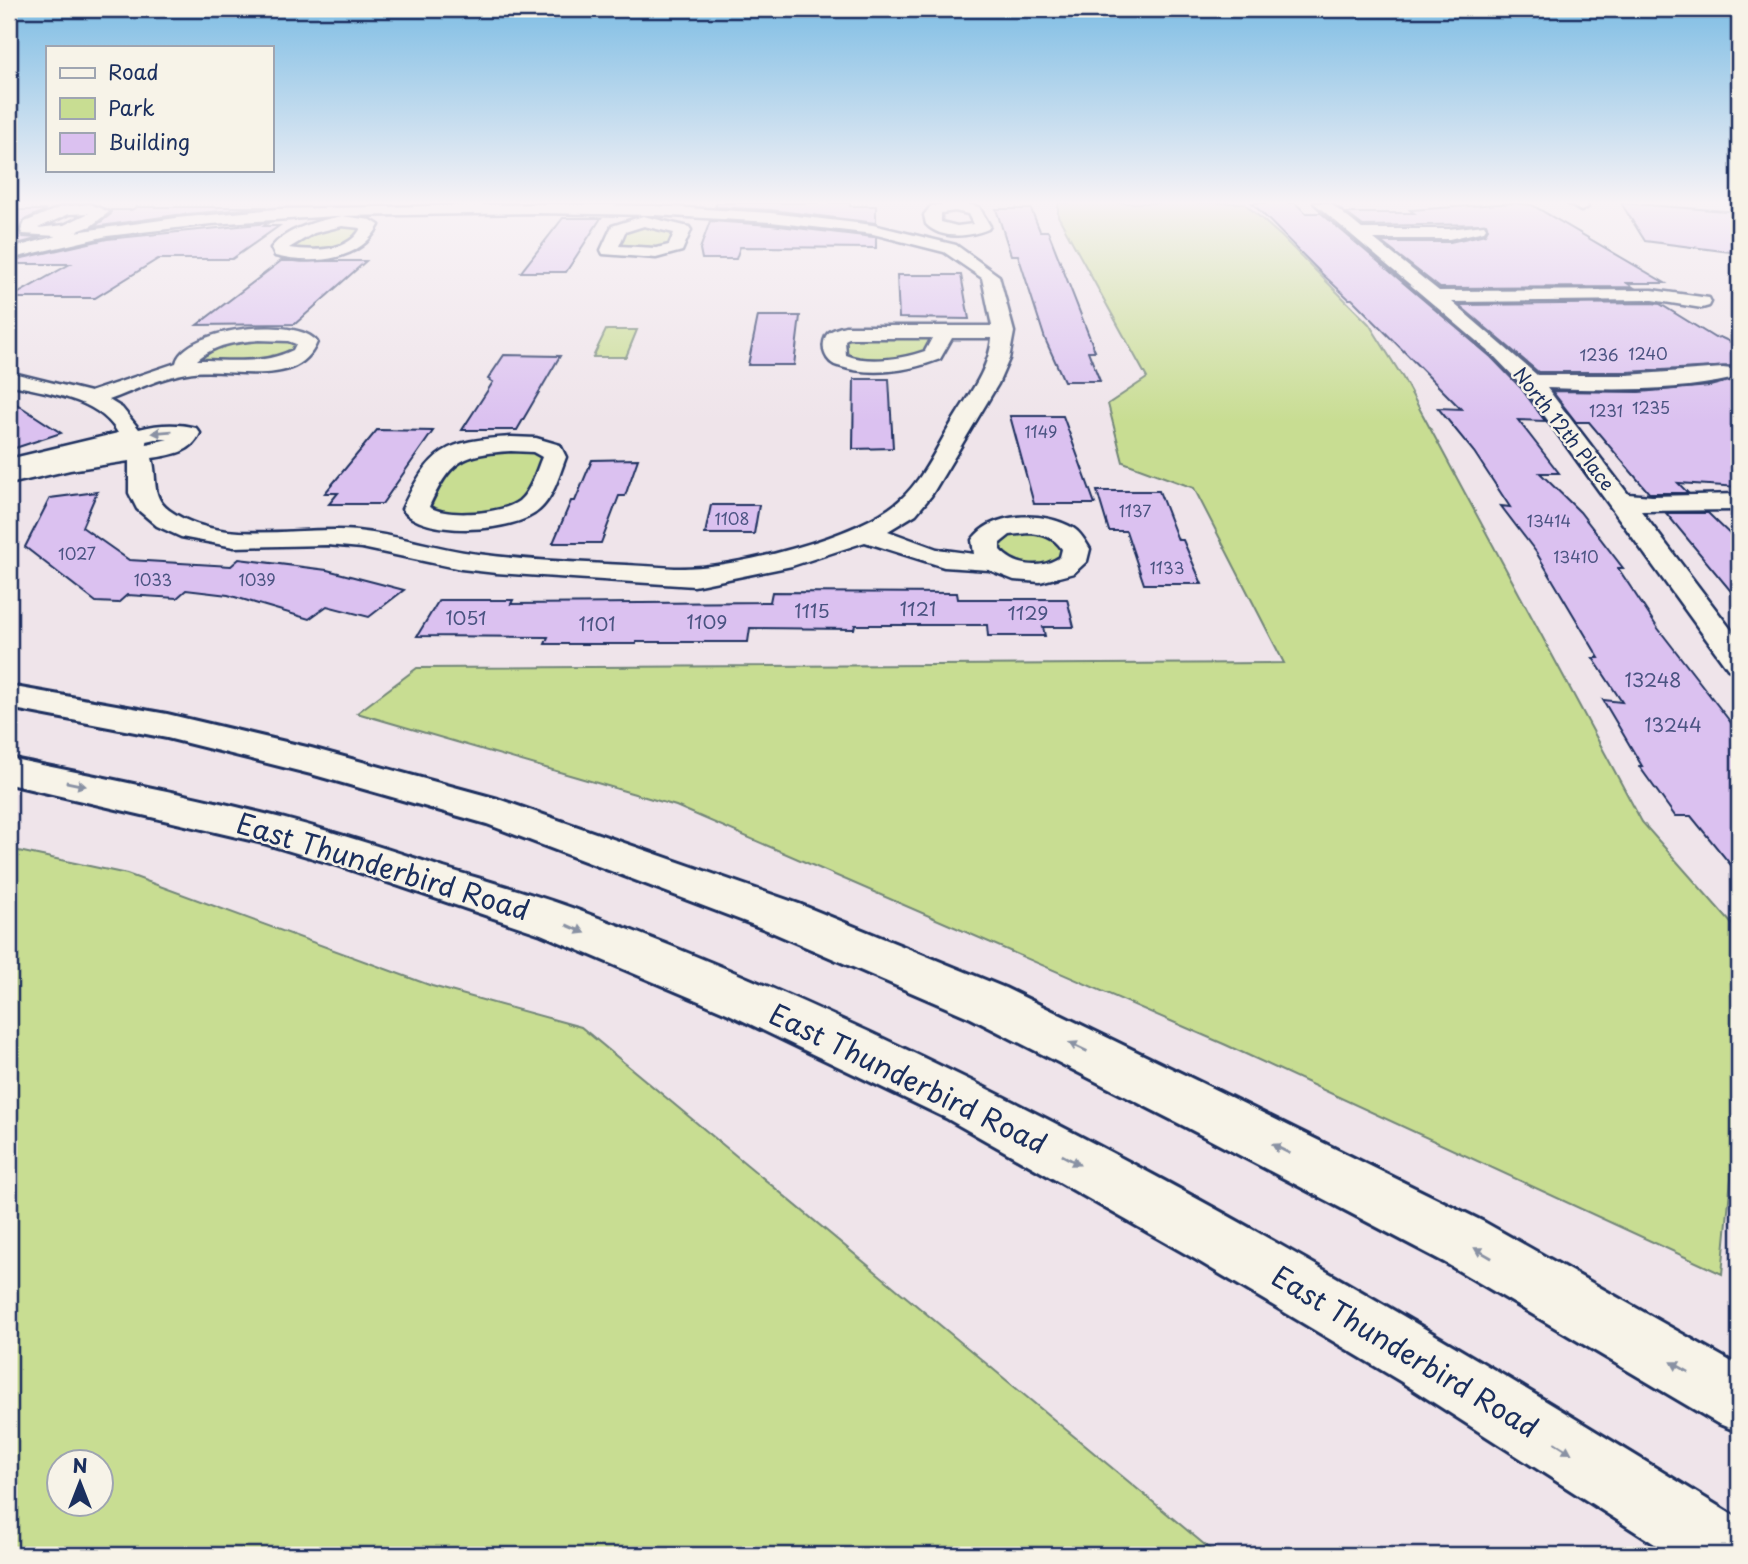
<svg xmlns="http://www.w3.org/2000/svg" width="1748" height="1564" viewBox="0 0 1748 1564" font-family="'Playpen Sans',sans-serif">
	<rect width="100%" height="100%" fill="#efe4ea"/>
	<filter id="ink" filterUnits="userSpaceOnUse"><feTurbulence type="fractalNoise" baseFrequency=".0143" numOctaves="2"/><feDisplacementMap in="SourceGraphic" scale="14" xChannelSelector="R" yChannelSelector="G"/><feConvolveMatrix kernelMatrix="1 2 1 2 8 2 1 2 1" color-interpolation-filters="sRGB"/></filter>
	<g filter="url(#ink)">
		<!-- green -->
		<g fill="#c8dd92" stroke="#728678" stroke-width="2" fill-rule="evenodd">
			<polygon points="1058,203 1244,203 1282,237 1369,324 1403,378 1642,822 1739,932 1739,1093 1722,1274 1226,1045 676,806 357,713 417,668 1284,663 1194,488 1123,462 1108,404 1147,378 1058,216"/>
			<polygon points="643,221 683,230 676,248 609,250 618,229"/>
			<polygon points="367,223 344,250 281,252 306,230"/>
			<polygon points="606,330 637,330 626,357 593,357"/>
			<polygon points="946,331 920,361 840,361 845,332"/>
			<polygon points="303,338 302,354 218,368 186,359 219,339"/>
			<polygon points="461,449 551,450 538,495 505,516 420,516"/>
			<polygon points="1032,525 1076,556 1020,572 986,540"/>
			<path d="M 9,849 L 127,874 L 432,986 L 581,1027 L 1217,1555 L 9,1555 ZM 102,1462 L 102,1504 L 60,1504 L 60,1462 Z"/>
		</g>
		<!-- building -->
		<g fill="#dbc1f0" stroke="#1b2f5e" stroke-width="2">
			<polygon points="717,203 850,203 850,206 876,206 876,223 771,210 715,207"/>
			<polygon points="1252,203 1295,203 1306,213 1321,213 1491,357 1521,388 1545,421 1518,420 1559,473 1540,473 1580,512 1623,568 1618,568 1657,627 1739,733 1739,875 1691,816 1675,816 1639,766 1642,766 1603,700 1622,702 1593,658 1599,658 1536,552 1501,506 1510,507 1474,452 1438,408 1461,409 1352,299 1349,299 1320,272"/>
			<polygon points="1513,203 1532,205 1665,283 1627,283 1633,287 1440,288 1381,242 1450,242 1485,234 1488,229 1486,224 1363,226 1346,213 1414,213 1410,210"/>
			<polygon points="1621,203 1739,212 1739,253 1645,241"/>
			<polygon points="137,207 267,207 176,215 94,227 111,214 111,210 131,210"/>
			<polygon points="996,209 1031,209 1040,231 1048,231 1095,351 1088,351 1100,381 1064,381 1045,339 1018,255 1011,255"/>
			<polygon points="9,210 46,210 24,220 19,230 23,237 40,238 9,246"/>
			<polygon points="563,218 601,218 566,272 521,272"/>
			<polygon points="710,221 771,225 873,237 876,237 876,248 740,247 736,259 702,259 700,249"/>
			<polygon points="268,223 264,226 279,226 232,259 158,259 95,298 10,298 70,264 9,264 9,261 107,239"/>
			<polygon points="281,261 366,261 295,324 197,325"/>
			<polygon points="897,275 961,275 969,319 899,318"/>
			<polygon points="1652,303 1660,304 1715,338 1720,337 1739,346 1739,487 1678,483 1688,493 1649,493 1589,422 1576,422 1552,391 1639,392 1710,386 1733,380 1736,373 1731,366 1627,372 1538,372 1459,305"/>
			<polygon points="758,316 800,316 794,365 748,365"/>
			<polygon points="504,355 560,356 517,430 462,430 493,382 488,379"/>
			<polygon points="854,379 889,379 893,448 853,449"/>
			<polygon points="9,399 61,433 9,450"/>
			<polygon points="1010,416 1063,416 1095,504 1034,504"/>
			<polygon points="377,430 433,431 382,504 329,504 338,493 325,493"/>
			<polygon points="638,459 625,496 619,496 601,543 553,543 571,501 575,501 592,460"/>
			<polygon points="1097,491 1159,491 1178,540 1183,540 1202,584 1144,584 1126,531 1109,531"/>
			<polygon points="97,492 82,527 129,560 231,566 239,559 327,570 404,590 369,617 327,606 309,619 228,595 186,590 177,598 127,595 118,603 96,602 25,547 50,498"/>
			<polygon points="711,505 759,505 754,534 705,534"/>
			<polygon points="1666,513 1708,513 1739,543 1739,601"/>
			<polygon points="772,592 957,593 958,599 1067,599 1074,627 1043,627 1045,636 988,636 987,625 855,625 854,629 750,628 748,642 636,642 636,644 545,644 548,637 417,636 439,600 513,600 511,604 770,602"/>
		</g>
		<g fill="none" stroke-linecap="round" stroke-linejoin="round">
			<!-- minor casing -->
			<g stroke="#1b2f5e" stroke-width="5">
				<g id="minor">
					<path d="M 960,203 L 979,207 L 990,226 L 988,229 C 969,237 941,240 926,224 L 924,215 L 931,206 ZM 955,211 L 968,214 L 973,224 L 957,226 L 941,222 L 941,213 Z"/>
					<path d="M 1314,203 L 1330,203 L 1362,229 L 1449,229 L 1484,225 L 1486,228 L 1484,231 L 1449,239 L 1374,239 L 1439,291 L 1652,290 L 1709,298 L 1711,302 L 1709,306 L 1702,308 L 1652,300 L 1452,302 L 1537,375 L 1627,375 L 1723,368 L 1731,369 L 1734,374 L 1731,379 C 1675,392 1604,390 1547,388 L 1628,494 L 1652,496 L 1739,494 L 1739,510 L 1641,511 L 1739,640 L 1739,672 L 1728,669 L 1523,386 L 1493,355 Z"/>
					<polygon points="1567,203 1585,203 1588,207 1581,211"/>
					<polygon points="1730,203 1739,203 1739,208"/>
					<path d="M 90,204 L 109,212 L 91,226 L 75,232 L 176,218 L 277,209 L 537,204 L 655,206 L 771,213 L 873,225 L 956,245 L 999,276 L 1014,332 L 1009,359 L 998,384 L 931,496 L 916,514 L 888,531 L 937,549 L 974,554 L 972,540 C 992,511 1045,511 1073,528 C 1081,533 1085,541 1090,549 L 1087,561 L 1074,573 L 1040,582 L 1014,580 L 989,570 L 944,567 L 865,542 L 792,566 L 694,586 L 496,573 L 461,569 L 362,548 L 327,545 L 234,547 L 181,537 L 157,526 L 137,509 L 129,493 L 129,461 L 70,470 L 9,484 L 9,459 L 118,433 C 98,397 45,393 9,384 L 9,372 L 90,392 L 176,363 C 184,328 297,315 317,342 C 297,392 227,365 187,373 C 161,377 134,391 109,400 L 122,408 L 139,429 C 158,424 178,423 196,428 L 200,433 C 192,453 171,455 152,458 C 158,478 150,496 169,510 C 222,548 297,525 357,531 C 398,535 437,549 478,554 C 543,563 610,563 675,568 C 729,570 862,537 901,499 C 924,478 938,445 954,419 C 970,393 989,369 992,338 L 952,338 L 940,359 C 909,371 870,377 838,366 C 826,363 820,348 826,336 C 829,330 839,328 845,326 L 992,326 L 982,278 L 944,252 L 873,234 L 771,222 L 655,215 L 537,213 L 336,216 L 211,224 L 107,236 L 9,259 L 9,249 L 56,236 L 23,234 L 21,231 L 25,222 L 61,207 ZM 89,213 L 64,225 L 38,228 L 69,214 ZM 849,338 L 932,338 L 925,351 C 902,359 869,364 846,355 L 845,340 ZM 259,340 L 288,341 L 296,344 L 293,350 C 263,365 230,360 197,360 C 215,344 236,342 259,340 ZM 155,439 L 168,439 L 147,444 L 146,441 ZM 1029,533 C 1043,534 1054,537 1062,549 L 1060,557 C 1041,570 1015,567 1000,550 L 1000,543 L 1010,535 Z"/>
					<path d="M 342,216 L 371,220 L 379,225 C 360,262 312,265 275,256 L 271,248 C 287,228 317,221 342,216 ZM 342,226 L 361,228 C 348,253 313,251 289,248 L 314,233 Z"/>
					<path d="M 643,216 L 689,227 L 691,230 L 682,251 L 656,258 L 603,254 L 601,250 L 612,226 ZM 644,226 L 674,233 L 669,245 L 656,248 L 619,246 L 625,232 Z"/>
					<path d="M 511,437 L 536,438 L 560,445 L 566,457 C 559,475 554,497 539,510 C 515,533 422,538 402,509 C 431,449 444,441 511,437 ZM 511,451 L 533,452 L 542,457 C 536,471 531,491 519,501 C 502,514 447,518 429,507 C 450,461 461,454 511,451 Z"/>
				</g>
			</g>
			<!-- secondary casing -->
			<g stroke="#1b2f5e" stroke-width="6">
				<g id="secondary">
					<polygon points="9,686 167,714 311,748 498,799 799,904 1005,988 1220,1092 1484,1222 1739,1366 1739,1432 1717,1423 1444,1262 1184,1126 971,1018 767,930 487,824 311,774 167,738 9,708"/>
					<path d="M 9,758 C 93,776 178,792 261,813 C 323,828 384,848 444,868 C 487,881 530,893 572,908 C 987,1061 1364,1288 1739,1519 L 1739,1555 L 1672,1555 L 1400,1381 L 1195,1259 L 946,1118 L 727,1013 L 541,934 L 340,866 L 263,843 L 9,784 Z"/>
				</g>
			</g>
			<!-- minor -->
			<use href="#minor" fill="#f7f3e8" fill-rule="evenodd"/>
			<!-- secondary -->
			<use href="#secondary" fill="#f7f3e8" fill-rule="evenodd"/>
		</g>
		<!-- one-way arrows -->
		<defs><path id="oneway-solid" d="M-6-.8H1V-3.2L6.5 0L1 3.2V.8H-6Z" transform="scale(1.75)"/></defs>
		<g fill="#8991a3">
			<use href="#oneway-solid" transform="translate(162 432) rotate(175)"/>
			<use href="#oneway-solid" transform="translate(76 784) rotate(12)"/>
			<use href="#oneway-solid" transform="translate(576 929) rotate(23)"/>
			<use href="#oneway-solid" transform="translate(1078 1047) rotate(-154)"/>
			<use href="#oneway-solid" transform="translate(1281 1149) rotate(-153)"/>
			<use href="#oneway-solid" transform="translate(1071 1160) rotate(29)"/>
			<use href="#oneway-solid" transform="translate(1483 1253) rotate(-150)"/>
			<use href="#oneway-solid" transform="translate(1680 1367) rotate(-150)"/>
			<use href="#oneway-solid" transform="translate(1563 1448) rotate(32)"/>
		</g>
	</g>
	<!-- sky -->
	<linearGradient id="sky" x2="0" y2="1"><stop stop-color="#7ebde4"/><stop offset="0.48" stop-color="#f8f3f6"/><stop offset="1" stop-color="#f8f3f6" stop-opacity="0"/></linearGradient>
	<rect width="1748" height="422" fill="url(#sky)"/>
	<g text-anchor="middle" stroke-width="5" stroke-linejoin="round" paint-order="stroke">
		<!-- far-number labels -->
		<g font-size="16" fill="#4b5482">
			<text x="1648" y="360">1240</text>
			<text x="1599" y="361">1236</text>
			<text x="1651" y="414">1235</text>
			<text x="1606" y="417">1231</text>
			<text x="1041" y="438">1149</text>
			<text x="1135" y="517">1137</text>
			<text x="732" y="525">1108</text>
			<text x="1549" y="527">13414</text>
			<text x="77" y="560">1027</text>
			<text x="1576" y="563">13410</text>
			<text x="1167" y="574">1133</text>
			<text x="153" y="586">1033</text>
			<text x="257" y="586">1039</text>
		</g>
		<!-- far-street labels -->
		<g font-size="19" fill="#1b2f5e" stroke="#f7f3e8">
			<text transform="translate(1564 429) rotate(52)" y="7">North 12th Place</text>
		</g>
		<!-- number labels -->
		<g font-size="19" fill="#4b5482">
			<text x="918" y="616">1121</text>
			<text x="812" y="618">1115</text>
			<text x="1028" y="620">1129</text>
			<text x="466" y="625">1051</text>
			<text x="707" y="629">1109</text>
			<text x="597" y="631">1101</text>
			<text x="1653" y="687">13248</text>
			<text x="1673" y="732">13244</text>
		</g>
		<!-- near-street labels -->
		<g font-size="28" fill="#1b2f5e" stroke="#f7f3e8">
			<text transform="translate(383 867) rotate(17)" y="10">East Thunderbird Road</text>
			<text transform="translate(908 1079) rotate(26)" y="10">East Thunderbird Road</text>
			<text transform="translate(1405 1352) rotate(31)" y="10">East Thunderbird Road</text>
		</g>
	</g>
	<!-- margin -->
	<rect width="1748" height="1564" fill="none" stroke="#f7f3e8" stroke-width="35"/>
	<rect x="18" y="18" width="1713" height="1529" fill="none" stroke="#1b2f5e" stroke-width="2.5" filter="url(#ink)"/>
	<!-- legend -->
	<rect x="46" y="46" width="228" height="126" fill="#f7f3e8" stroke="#9fa5b1" stroke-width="2"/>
	<rect x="60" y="68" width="35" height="10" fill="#f7f3e8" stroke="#9fa5b1" stroke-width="2"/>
	<text x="108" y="80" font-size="21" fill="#1b2f5e">Road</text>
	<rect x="60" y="98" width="35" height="21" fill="#c8dd92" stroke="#9fa5b1" stroke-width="2"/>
	<text x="108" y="116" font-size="21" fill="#1b2f5e">Park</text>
	<rect x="60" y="133" width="35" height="21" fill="#dbc1f0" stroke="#9fa5b1" stroke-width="2"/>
	<text x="108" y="150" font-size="21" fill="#1b2f5e">Building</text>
	<!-- north arrow -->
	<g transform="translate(80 1483)"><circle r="33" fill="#f7f3e8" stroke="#9fa5b1" stroke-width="2"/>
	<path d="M0-5L12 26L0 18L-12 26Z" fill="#1b2f5e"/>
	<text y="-10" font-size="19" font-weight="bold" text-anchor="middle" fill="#1b2f5e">N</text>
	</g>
</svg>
